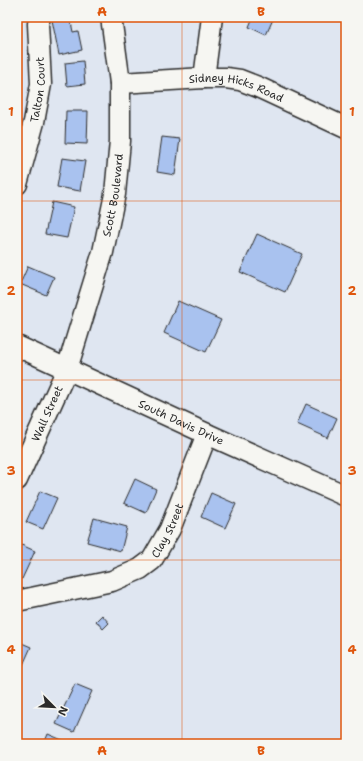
<svg xmlns="http://www.w3.org/2000/svg" width="363" height="761" viewBox="0 0 363 761" font-family="'Shantell Sans',sans-serif">
	<rect width="100%" height="100%" fill="#dfe6f1"/>
	<filter id="ink" filterUnits="userSpaceOnUse"><feTurbulence type="fractalNoise" baseFrequency=".025" numOctaves="2"/><feDisplacementMap in="SourceGraphic" scale="8" xChannelSelector="R" yChannelSelector="G"/><feConvolveMatrix kernelMatrix="1 2 1 2 8 2 1 2 1" color-interpolation-filters="sRGB"/></filter>
	<g filter="url(#ink)">
		<!-- building -->
		<g fill="#a9c2ef" stroke="#2b2b2b">
			<polygon points="70,17 73,32 78,31 82,50 59,55 52,20"/>
			<polygon points="253,17 274,17 266,35 249,27"/>
			<polygon points="83,61 85,84 67,86 65,63"/>
			<polygon points="66,111 88,111 87,144 65,143"/>
			<polygon points="162,137 180,139 175,175 157,172"/>
			<polygon points="62,158 85,161 80,191 57,187"/>
			<polygon points="52,202 74,207 67,238 45,234"/>
			<polygon points="257,234 302,254 285,292 240,272"/>
			<polygon points="28,266 54,277 46,295 20,284"/>
			<polygon points="178,301 221,320 206,352 164,333"/>
			<polygon points="306,404 337,418 328,438 297,424"/>
			<polygon points="135,479 156,489 146,513 124,503"/>
			<polygon points="40,491 57,498 43,529 26,522"/>
			<polygon points="211,493 236,504 225,528 201,517"/>
			<polygon points="94,518 127,527 121,551 87,542"/>
			<polygon points="17,543 35,551 22,579 17,577"/>
			<polygon points="102,615 109,623 103,629 96,621"/>
			<polygon points="17,641 31,647 18,676 17,676"/>
			<polygon points="75,684 92,691 74,732 56,724"/>
			<polygon points="48,734 69,743 68,744 44,744"/>
		</g>
		<g fill="none" stroke-linecap="round" stroke-linejoin="round">
			<!-- minor casing -->
			<g stroke="#2b2b2b" stroke-width="23">
				<g id="minor">
					<polyline points="204,78 212,17"/>
					<path id="s1" d="M 120,83 L 204,78 L 226,78 L 240,80 L 258,87 L 346,128"/>
					<path id="s2" d="M 17,184 L 34,122 L 41,84 L 38,24 L 40,17"/>
					<path id="s3" d="M 17,346 L 207,434 L 346,496"/>
					<path id="s4" d="M 17,480 L 67,369 L 103,252 L 115,194 L 120,141 L 120,83 L 111,17"/>
					<path id="s5" d="M 17,601 L 112,581 L 140,569 L 152,560 L 170,529 L 207,434"/>
				</g>
			</g>
			<!-- minor -->
			<use href="#minor" stroke="#f6f6f2" stroke-width="20"/>
		</g>
	</g>
	<!-- grid -->
	<path fill="none" stroke="#df570e" stroke-width="1" stroke-opacity="0.55" d="M 182,17 L 182,744M 17,201 L 346,201M 17,380 L 346,380M 17,560 L 346,560"/>
	<g text-anchor="middle" stroke-width="3.5" stroke-linejoin="round" paint-order="stroke">
		<!-- street labels -->
		<g font-size="11" fill="#2b2b2b" stroke="#f6f6f2">
			<text dy="4" stroke="none"><textPath href="#s2" startOffset="97">Talton Court</textPath></text>
			<text dy="4" stroke="none"><textPath href="#s1" startOffset="118">Sidney Hicks Road</textPath></text>
			<text dy="4" stroke="none"><textPath href="#s4" startOffset="302">Scott Boulevard</textPath></text>
			<text dy="4" stroke="none"><textPath href="#s4" startOffset="73">Wall Street</textPath></text>
			<text dy="4" stroke="none"><textPath href="#s3" startOffset="181">South Davis Drive</textPath></text>
			<text dy="4" stroke="none"><textPath href="#s5" startOffset="176">Clay Street</textPath></text>
		</g>
	</g>
	<!-- margin -->
	<rect width="363" height="761" fill="none" stroke="#f6f6f2" stroke-width="44"/>
	<!-- north arrow -->
	<g transform="translate(54 707) rotate(114)" stroke="#f6f6f2" stroke-width="3" paint-order="stroke">
	<path d="M0-3L7 15L0 10L-7 15Z" fill="#2b2b2b"/>
	<text y="-6" font-size="11" font-weight="bold" text-anchor="middle" fill="#2b2b2b">N</text>
	</g>
	<rect x="22" y="22" width="319" height="717" fill="none" stroke="#df570e" stroke-width="1.5"/>
	<g font-size="13" text-anchor="middle" font-weight="bold" fill="#df570e">
		<text x="102" y="16">A</text>
		<text x="261" y="16">B</text>
		<text x="11" y="116">1</text>
		<text x="352" y="116">1</text>
		<text x="11" y="295">2</text>
		<text x="352" y="295">2</text>
		<text x="11" y="475">3</text>
		<text x="352" y="475">3</text>
		<text x="11" y="654">4</text>
		<text x="352" y="654">4</text>
		<text x="102" y="755">A</text>
		<text x="261" y="755">B</text>
	</g>
</svg>
